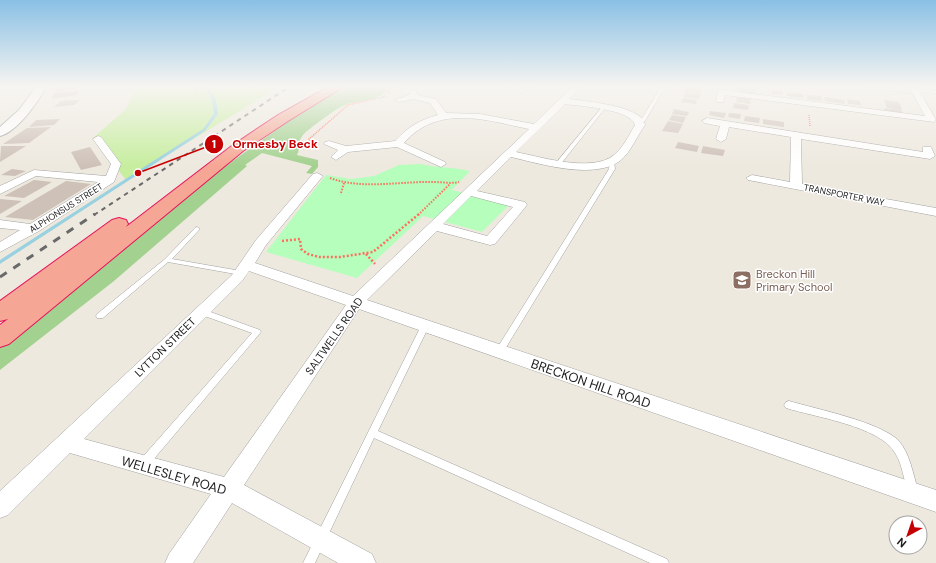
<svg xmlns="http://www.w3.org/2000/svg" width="936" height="563" viewBox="0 0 936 563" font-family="'DM Sans',sans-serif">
	<rect width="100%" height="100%" fill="#eee9df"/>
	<!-- grass -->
	<polygon fill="#c7ee9f" points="136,87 279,87 126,180 93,138 126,109"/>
	<!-- forest -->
	<path fill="#a3d18f" d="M 347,87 L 387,87 L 388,90 C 377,101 359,100 345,105 C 337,108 308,129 303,135 C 297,142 301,148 297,155 L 318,160 L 318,167 L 312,174 L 306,173 L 312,166 L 262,153 L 245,165 L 247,166 L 114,281 L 0,370 L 0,340 L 234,160 L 304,110 Z"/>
	<!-- park -->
	<path fill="#b5febb" d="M 420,164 C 437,168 453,167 470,171 L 452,190 L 510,204 L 482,232 L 423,216 L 357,278 L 266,252 L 326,175 L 351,179 L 374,176 L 399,165 Z"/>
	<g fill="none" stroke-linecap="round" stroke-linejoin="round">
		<!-- stream -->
		<polygon fill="#9ad1e0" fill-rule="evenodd" points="205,87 208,87 216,100 218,114 205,131 0,264 0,260 203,129 214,114 212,100"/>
	</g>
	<!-- building -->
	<g fill="#cec1b8">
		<polygon points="57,87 76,87 76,89 55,92"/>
		<polygon points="686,87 699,87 703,88 700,94 683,92"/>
		<polygon points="738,87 756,87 755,94 738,91"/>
		<polygon points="772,90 783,91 783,95 772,94"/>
		<polygon points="79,91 77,95 52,99 54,93"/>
		<polygon points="787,92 803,94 804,98 787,96"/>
		<polygon points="686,93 701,95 699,99 684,97"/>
		<polygon points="807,95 821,96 822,101 807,99"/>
		<polygon points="737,97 751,99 750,104 736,102"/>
		<polygon points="824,97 844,100 845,104 825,101"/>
		<polygon points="683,98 697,100 696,104 681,102"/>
		<polygon points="847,99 860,101 861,105 848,104"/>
		<polygon points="80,100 74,105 54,107 61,101"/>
		<polygon points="884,100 899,102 902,110 887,108"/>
		<polygon points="734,103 749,105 748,110 733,108"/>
		<polygon points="884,108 901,110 903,114 885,112"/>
		<polygon points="674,109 689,112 687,116 672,114"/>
		<polygon points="710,111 726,113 724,118 709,115"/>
		<polygon points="729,113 741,114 740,119 728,117"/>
		<polygon points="672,115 686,117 683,123 669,120"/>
		<polygon points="745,116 760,118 759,123 744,121"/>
		<polygon points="60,119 54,125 29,127 36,120"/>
		<polygon points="763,119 784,122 784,127 763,124"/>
		<polygon points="668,121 683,124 678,133 662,131"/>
		<polygon points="51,127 29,143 3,144 27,128"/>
		<polygon points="678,142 689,144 699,146 697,152 675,148"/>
		<polygon points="1,146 26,146 0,162"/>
		<polygon points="703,146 725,150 723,156 701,153"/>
		<polygon points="90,147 102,165 81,170 71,152"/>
		<polygon points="12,169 26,171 15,176 1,175"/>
		<polygon points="34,180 52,182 24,198 4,196"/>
		<polygon points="66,181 91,184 33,220 5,217"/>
		<polygon points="0,199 22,201 0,214"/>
	</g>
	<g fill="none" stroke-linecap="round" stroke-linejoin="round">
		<!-- service casing -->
		<g stroke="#a2a2a2" stroke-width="1">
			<g id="service">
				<polygon points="661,87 665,87 645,121 638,123 638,122 641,120"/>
				<polygon points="871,87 883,87 918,93 916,94"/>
				<polygon points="914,89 936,91 936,93 913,91 912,90"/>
				<polygon points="603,106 606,107 560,165 556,165 556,163"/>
				<polygon points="610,160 614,161 615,169 502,354 496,354 495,352 496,350 609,169"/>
				<polygon points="197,227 200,229 199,230 172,259 241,271 243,272 244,273 243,274 241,275 168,262 103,318 97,318 96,316 97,314 165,259 195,228"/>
				<polygon points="199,310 205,310 260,330 261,332 148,466 144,468 140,466 139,463 140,460 252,333 199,314 198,312"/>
				<polygon points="425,323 428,324 429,326 378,431 667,559 669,563 650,563 374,438 315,563 303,563 421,326 422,324"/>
				<path d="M 789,401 C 816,409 881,422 899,441 C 910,454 913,474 918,490 L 917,493 L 913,495 L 909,493 C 903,480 903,465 895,453 C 880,426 814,417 786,408 L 784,405 L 786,402 Z"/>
			</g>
		</g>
		<!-- minor casing -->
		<g stroke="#a2a2a2" stroke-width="1">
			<g id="minor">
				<polygon points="521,87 531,87 532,89 528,91"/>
				<path d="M 572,87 L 581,87 L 569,99 C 584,101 644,106 645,125 C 637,136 631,152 620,161 C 593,180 541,164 511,157 L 477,191 L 525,202 L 527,205 L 495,244 L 490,245 L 437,231 L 367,300 L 936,490 L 936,512 L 359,309 L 244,485 L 372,554 L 376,563 L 338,563 L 232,503 L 193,563 L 165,563 L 169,554 L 211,494 L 70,453 L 8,515 L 0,518 L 0,491 L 232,275 L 256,240 L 313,174 L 317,173 L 323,176 L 266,245 L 255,263 L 353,296 L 529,129 C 485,120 438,104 404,143 L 445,162 L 446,164 L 441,167 L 397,147 L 348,152 L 336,160 L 331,157 L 338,150 L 324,144 L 325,142 L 329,141 L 346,146 L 395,141 C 408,127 419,120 438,115 L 430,103 L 413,99 L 399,102 L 395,100 L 409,95 L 410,91 L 416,91 L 417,95 L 436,99 L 446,113 L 480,114 L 534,124 ZM 565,104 C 579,106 631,109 635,125 C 629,135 623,148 614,155 C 592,173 541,157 516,152 ZM 471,196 L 513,207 L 487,236 L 443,224 ZM 249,271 L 346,305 L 224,477 L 84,439 L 242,281 Z"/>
				<polygon points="909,87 917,87 936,120 934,122 725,95 723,102 717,102 716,100 718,92 722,90 925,116"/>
				<polygon points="707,118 923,152 923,147 931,147 935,156 930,159 801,139 802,184 936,208 936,216 748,180 746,178 752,175 790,182 791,137 729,127 726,139 721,142 716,139 720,126 704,123 702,121"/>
				<polygon points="98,136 101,137 121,164 114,182 39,231 0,252 0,242 20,230 0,228 0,220 30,224 98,182 36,176 0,194 0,186 34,170 106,176 111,164 93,139"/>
			</g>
		</g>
		<!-- tertiary casing -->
		<g stroke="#a2a2a2" stroke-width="2">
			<path id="tertiary" d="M 36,87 L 46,87 C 38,102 17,132 0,136 L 0,127 L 19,110 Z"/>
		</g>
		<!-- trunk casing -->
		<g stroke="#e5135d" stroke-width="2">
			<polygon id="trunk" points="328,87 343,87 288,121 243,151 9,344 0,347 0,325 8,319 0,321 0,301 112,220 119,218 126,220 128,224 126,227 233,145 278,115"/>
		</g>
		<!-- path-far2 -->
		<g stroke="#ff6e5f" stroke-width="1.5" stroke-dasharray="1 1" stroke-linecap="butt">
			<polyline points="194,87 196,94"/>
			<polyline points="389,94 388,92 392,87"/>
			<polyline points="809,115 810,126"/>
			<polyline points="313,144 309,139 348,105 387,96"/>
		</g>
		<!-- path-far1 -->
		<g stroke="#ff6e5f" stroke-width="2" stroke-dasharray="1.5 1.5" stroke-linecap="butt">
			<polyline points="312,143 316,147"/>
			<path d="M 330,178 C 363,190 400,181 435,182 C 443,182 450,184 459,182"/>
			<polyline points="341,193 344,183"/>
			<polyline points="418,215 450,184"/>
		</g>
		<!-- path -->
		<g stroke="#ff6e5f" stroke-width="2.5" stroke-dasharray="2 2" stroke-linecap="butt">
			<polyline points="282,241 300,239 301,249 308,254 319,257 340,257 373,252 419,214"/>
			<polyline points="366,254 375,264"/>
		</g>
		<!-- service -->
		<use href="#service" fill="#fff" fill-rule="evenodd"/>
		<!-- minor -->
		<use href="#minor" fill="#fff" fill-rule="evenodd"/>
		<!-- tertiary -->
		<use href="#tertiary" fill="#fff" fill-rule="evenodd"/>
		<!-- trunk -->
		<use href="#trunk" fill="#f6a694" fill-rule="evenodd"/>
		<!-- rail-far1 -->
		<polyline stroke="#696969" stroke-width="2" stroke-dasharray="4.5 4.5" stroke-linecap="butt" points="94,215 289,87"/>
		<!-- rail -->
		<polyline stroke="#696969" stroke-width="3" stroke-dasharray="8 8" stroke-linecap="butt" points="0,277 95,214"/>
	</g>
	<!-- sky -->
	<linearGradient id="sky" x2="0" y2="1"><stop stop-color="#89c0e5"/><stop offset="0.52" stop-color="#f7f5f1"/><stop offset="1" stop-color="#f7f5f1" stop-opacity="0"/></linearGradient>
	<rect width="936" height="166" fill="url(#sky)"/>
	<!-- icons -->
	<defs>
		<g id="school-square" transform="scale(1)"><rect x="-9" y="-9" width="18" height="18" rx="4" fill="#8d6e63" stroke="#fff"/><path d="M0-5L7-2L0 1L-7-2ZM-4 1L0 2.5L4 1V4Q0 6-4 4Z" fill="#fff"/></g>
	</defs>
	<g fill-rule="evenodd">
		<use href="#school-square" x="742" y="280"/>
	</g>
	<g text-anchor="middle" stroke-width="3" stroke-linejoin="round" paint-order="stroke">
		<!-- far-street labels -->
		<g font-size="9" fill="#1b1b1b" stroke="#fff">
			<text transform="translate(844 195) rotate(11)" y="3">TRANSPORTER WAY</text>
			<text transform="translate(66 208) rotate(-32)" y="3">ALPHONSUS STREET</text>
		</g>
		<!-- education labels -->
		<g font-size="11" fill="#785e54" stroke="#fff" text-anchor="start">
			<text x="756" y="278">Breckon Hill<tspan x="756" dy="13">Primary School</tspan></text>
		</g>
		<!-- street labels -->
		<g font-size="11" fill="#1b1b1b" stroke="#fff">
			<text transform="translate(334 336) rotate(-55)" y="4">SALTWELLS ROAD</text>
			<text transform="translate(165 347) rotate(-44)" y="4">LYTTON STREET</text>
		</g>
		<!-- near-street labels -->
		<g font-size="13" fill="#1b1b1b" stroke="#fff">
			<text transform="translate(591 383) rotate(19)" y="5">BRECKON HILL ROAD</text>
			<text transform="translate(174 475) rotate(16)" y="5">WELLESLEY ROAD</text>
		</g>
	</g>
	<!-- callouts -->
	<path fill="none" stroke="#c60002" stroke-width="1.5" d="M138 173L214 144"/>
	<g fill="#c60002" stroke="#fff" stroke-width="1.5">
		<circle cx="138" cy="173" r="4"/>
		<circle cx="214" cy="144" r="10"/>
	</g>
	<g font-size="12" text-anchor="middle" font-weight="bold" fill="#fff">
		<text x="214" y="148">1</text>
	</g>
	<g font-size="12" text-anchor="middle" font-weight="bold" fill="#c60002" stroke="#fff" stroke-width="3" stroke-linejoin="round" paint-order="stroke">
		<text x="275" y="148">Ormesby Beck</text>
	</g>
	<!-- north arrow -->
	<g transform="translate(908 535) rotate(220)"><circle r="19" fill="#ffffff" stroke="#a4a4a4"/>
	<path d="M0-3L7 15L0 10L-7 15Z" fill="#c60002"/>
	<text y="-6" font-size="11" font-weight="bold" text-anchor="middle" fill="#1b1b1b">N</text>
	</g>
</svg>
